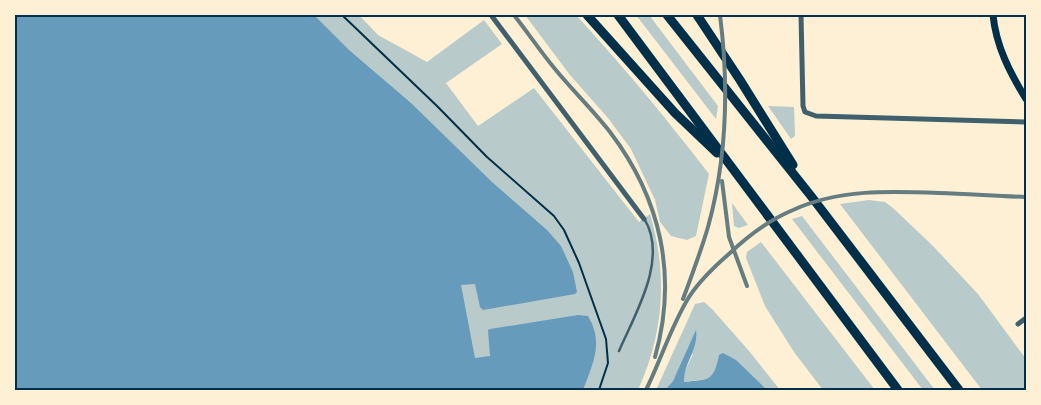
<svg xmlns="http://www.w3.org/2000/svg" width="1041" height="405" viewBox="0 0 1041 405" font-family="Arial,sans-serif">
	<rect width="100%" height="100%" fill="#fdf0d5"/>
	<!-- green -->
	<g fill="#b9caca">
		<path d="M 15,15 L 359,15 L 378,35 L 427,62 L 484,20 L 502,44 L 446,83 L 478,126 L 534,88 L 639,222 L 650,214 C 668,275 664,333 638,390 L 15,390 Z"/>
		<path d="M 525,15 L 576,15 C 623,66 667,119 709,174 L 696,236 L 687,240 L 671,236 L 660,222 L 655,200 L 631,149 L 608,118 L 570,75 Z"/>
		<polygon points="636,15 649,15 718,106 716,119"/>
		<polygon points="768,106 794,107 795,136 791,139"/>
		<polygon points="869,200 885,202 893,208 933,246 978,294 1026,359 1026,390 982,390 840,204"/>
		<polygon points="732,203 748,225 739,228 734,226"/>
		<polygon points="802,216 935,390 923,390 792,219"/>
		<polygon points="761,242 875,390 823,390 794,352 765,306 746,258 747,252"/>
		<path d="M 704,302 L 712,309 L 749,351 L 780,390 L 767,390 L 719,355 C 713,383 710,378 684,382 L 684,373 L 693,354 L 683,361 L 673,381 L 665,390 L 656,390 L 695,304 Z"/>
	</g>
	<!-- water -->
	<g fill="#669bbc">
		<path d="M 15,15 L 314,15 L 349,50 L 411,103 L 492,182 L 547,230 L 561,246 L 573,272 L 577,292 L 575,294 L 483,310 L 480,307 L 475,284 L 461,285 L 475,358 L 490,356 L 488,330 L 490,329 L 578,315 L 588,316 C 604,343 593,363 583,390 L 15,390 Z"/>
		<path d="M 696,330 C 699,349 683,364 684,382 C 710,379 713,382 719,355 L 723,353 L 736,360 L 767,390 L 665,390 L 673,381 Z"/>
	</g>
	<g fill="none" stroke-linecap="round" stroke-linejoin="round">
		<!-- path -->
		<polyline stroke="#003049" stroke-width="2" points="342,15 437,106 487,157 554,216 564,230 579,263 606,339 608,363 599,390"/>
		<!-- service -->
		<path stroke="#3f606c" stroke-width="2.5" d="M 619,351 C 635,314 668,260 645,220"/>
		<!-- minor -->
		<g stroke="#3f606c" stroke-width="5">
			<polyline points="491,15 644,219"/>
			<polyline points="801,15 803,106 805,112 816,116 1026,122"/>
			<polyline points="1018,324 1026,318"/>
		</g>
		<!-- secondary -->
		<path stroke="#003049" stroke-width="7" d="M 993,15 C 996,46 1010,73 1026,99"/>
		<!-- motorway -->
		<g stroke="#003049" stroke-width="9">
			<polyline points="587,15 675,113 717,153"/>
			<polyline points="618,15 898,390"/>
			<polyline points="667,15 811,196 959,390"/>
			<polyline points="697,15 740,80 793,165"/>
		</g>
		<!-- rail -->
		<g stroke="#657d81" stroke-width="4">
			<path d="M 514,15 C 528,33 541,52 555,69 C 573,91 593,110 610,132 C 661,199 678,276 655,357"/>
			<polyline points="722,181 729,237 747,286"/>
			<path d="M 683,299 C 692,275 701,251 708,227 C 727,158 729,86 720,15"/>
			<path d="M 646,390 C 661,360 671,326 689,297 C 700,280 715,266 730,253 C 749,235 769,220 793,210 C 838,189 890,191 939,193 C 968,194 997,196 1026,197"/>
		</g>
	</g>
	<!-- border -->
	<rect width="1041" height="405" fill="none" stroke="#fdf0d5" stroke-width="32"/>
	<rect x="16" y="16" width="1009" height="373" fill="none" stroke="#003049" stroke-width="2"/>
</svg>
